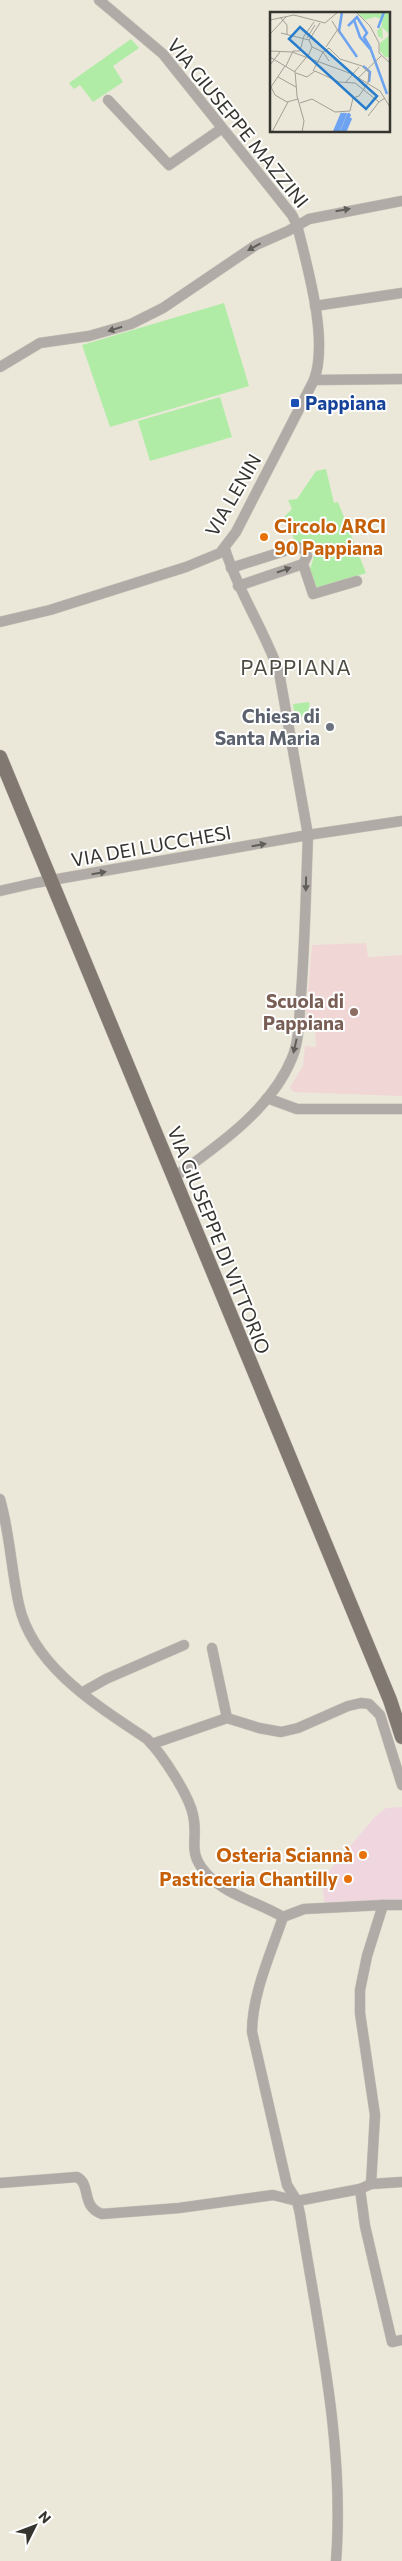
<svg xmlns="http://www.w3.org/2000/svg" width="402" height="2561" viewBox="0 0 402 2561" font-family="Commissioner,sans-serif">
	<rect width="100%" height="100%" fill="#ebe8da"/>
	<!-- commercial -->
	<polygon fill="#efd6df" points="402,1807 402,1900 324,1902 322,1879 375,1817 386,1808"/>
	<!-- education -->
	<polygon fill="#f1d6d6" points="366,943 368,957 402,955 402,1096 293,1092 290,1087 303,1066 305,1046 316,1047 315,1026 305,1025 312,945"/>
	<!-- green -->
	<g fill="#b1eca7">
		<polygon points="131,39 139,48 113,66 123,82 93,102 80,85 74,89 69,83"/>
		<polygon points="224,303 249,386 110,427 82,345"/>
		<polygon points="220,397 232,437 150,461 138,421"/>
		<polygon points="326,469 334,503 338,502 366,573 317,590 310,569 316,550 305,542 296,544 285,516 292,509 288,500 297,499 316,471"/>
		<polygon points="309,702 311,716 295,718 293,704"/>
	</g>
	<g fill="none" stroke-linecap="round" stroke-linejoin="round">
		<!-- minor casing -->
		<g stroke="#c7c4b8" stroke-width="11">
			<g id="minor">
				<path d="M 99,0 L 163,54 L 292,215 L 297,225 C 307,266 329,340 314,380"/>
				<polyline points="108,100 169,165 221,129"/>
				<polyline points="315,306 402,293"/>
				<polyline points="0,367 40,343 89,336 131,324 163,308 256,245 288,231 309,219 402,201"/>
				<path d="M 225,549 C 238,592 264,629 279,672 L 308,835 L 402,821"/>
				<polyline points="303,564 313,594 357,581"/>
				<polyline points="231,568 297,547 304,549 307,556 303,564 238,586"/>
				<polyline points="0,622 50,610 186,567 220,553 236,532 314,380 402,379"/>
				<path d="M 0,891 L 35,883 L 308,835 C 306,888 305,941 301,995 C 299,1015 300,1039 292,1058 C 271,1110 216,1147 173,1178"/>
				<polyline points="267,1098 297,1109 402,1109"/>
				<path d="M 0,1499 C 10,1534 11,1569 19,1605 C 33,1667 98,1706 147,1739 C 162,1754 189,1795 193,1815 C 199,1839 186,1851 206,1873 C 225,1895 258,1902 283,1917 C 271,1953 252,1994 252,2032 L 287,2185 L 297,2201 L 300,2214 C 318,2329 345,2444 336,2561"/>
				<polyline points="212,1648 227,1718"/>
				<polyline points="83,1692 106,1679 184,1645"/>
				<polyline points="152,1744 227,1718 259,1728 281,1732 298,1728 348,1706 361,1703 369,1704 380,1715 402,1785"/>
				<polyline points="283,1917 304,1909 383,1905"/>
				<path d="M 0,2183 L 77,2177 C 92,2185 80,2206 102,2214 L 179,2208 L 273,2195 L 297,2201 L 360,2189 L 371,2184 L 402,2182"/>
				<polyline points="371,2184 375,2115 360,2013 360,1990 367,1956 383,1905 402,1905"/>
				<polyline points="360,2189 365,2226 392,2342 402,2340"/>
			</g>
		</g>
		<!-- major casing -->
		<g stroke="#c7c4b8" stroke-width="15">
			<polyline id="major" points="0,757 390,1700 402,1737"/>
		</g>
		<!-- minor -->
		<use href="#minor" stroke="#b1aba7" stroke-width="10"/>
		<!-- major -->
		<use href="#major" stroke="#827872" stroke-width="14"/>
	</g>
	<!-- one-way arrows -->
	<defs><path id="oneway-solid" d="M-6-.8H1V-3.2L6.5 0L1 3.2V.8H-6Z" transform="scale(1.25)"/></defs>
	<g fill="#605e59">
		<use href="#oneway-solid" transform="translate(343 210) rotate(-10)"/>
		<use href="#oneway-solid" transform="translate(254 247) rotate(151)"/>
		<use href="#oneway-solid" transform="translate(115 329) rotate(163)"/>
		<use href="#oneway-solid" transform="translate(284 570) rotate(-19)"/>
		<use href="#oneway-solid" transform="translate(259 845) rotate(-10)"/>
		<use href="#oneway-solid" transform="translate(99 873) rotate(-10)"/>
		<use href="#oneway-solid" transform="translate(306 884) rotate(91)"/>
		<use href="#oneway-solid" transform="translate(295 1046) rotate(103)"/>
	</g>
	<!-- markers -->
	<rect fill="#1a4fb4" stroke="#fff" stroke-width="2" x="290" y="398" width="10" height="10" rx="2.5"/>
	<g fill="#e8710a" stroke="#fff" stroke-width="2">
		<circle cx="264" cy="537" r="5"/>
		<circle cx="363" cy="1855" r="5"/>
		<circle cx="348" cy="1879" r="5"/>
	</g>
	<circle fill="#6b7280" stroke="#fff" stroke-width="2" cx="330" cy="727" r="5"/>
	<circle fill="#8d6e63" stroke="#fff" stroke-width="2" cx="354" cy="1012" r="5"/>
	<g text-anchor="middle" stroke-width="4" stroke-linejoin="round" paint-order="stroke">
		<!-- street labels -->
		<g font-size="19" fill="#35342f" stroke="#fff">
			<text transform="translate(238 123) rotate(51)" y="7">VIA GIUSEPPE MAZZINI</text>
			<text transform="translate(233 495) rotate(-60)" y="7">VIA LENIN</text>
			<text transform="translate(151 846) rotate(-10)" y="7">VIA DEI LUCCHESI</text>
			<text transform="translate(219 1240) rotate(68)" y="7">VIA GIUSEPPE DI VITTORIO</text>
		</g>
		<!-- transit labels -->
		<g font-size="19" font-weight="bold" fill="#164399" stroke="#fff" text-anchor="start">
			<text x="305" y="410">Pappiana</text>
		</g>
		<!-- food labels -->
		<g font-size="19" font-weight="bold" fill="#c56008" stroke="#fff" text-anchor="end">
			<text x="274" y="533" text-anchor="start">Circolo ARCI<tspan x="274" dy="22">90 Pappiana</tspan></text>
			<text x="353" y="1862">Osteria Sciannà</text>
			<text x="338" y="1886">Pasticceria Chantilly</text>
		</g>
		<!-- worship labels -->
		<g font-size="19" font-weight="bold" fill="#5b616d" stroke="#fff" text-anchor="end">
			<text x="320" y="723">Chiesa di<tspan x="320" dy="22">Santa Maria</tspan></text>
		</g>
		<!-- education labels -->
		<g font-size="19" font-weight="bold" fill="#785e54" stroke="#fff" text-anchor="end">
			<text x="344" y="1008">Scuola di<tspan x="344" dy="22">Pappiana</tspan></text>
		</g>
		<!-- quarter labels -->
		<g font-size="21" letter-spacing="1" fill="#4f4c41" stroke="#fff">
			<text x="296" y="675">PAPPIANA</text>
		</g>
	</g>
	<!-- overview -->
	<g transform="translate(270 12)">
		<rect width="120" height="120" fill="#ebe8da"/>
		<path d="M 87,0 L 120,0 L 120,45 L 115,45 L 120,51 L 110,39 L 110,31 L 120,23 L 112,15 L 113,27 L 108,24 L 107,19 L 112,14 L 112,7 L 105,5 L 95,8 Z" fill="#b1eca7"/>
		<path fill="none" stroke="#6da3f1" stroke-width="2.5" d="M 72,0 L 69,19 L 87,45M 84,8 L 90,25 L 101,38 L 117,82M 78,14 L 87,5 L 97,21 L 94,25 L 101,37M 108,16 L 114,0M 93,54 L 100,60 L 99,70M 64,120 L 72,101M 66,120 L 74,101M 68,120 L 76,101M 71,120 L 79,101M 73,120 L 80,102M 75,120 L 81,106"/>
		<path fill="none" stroke="#a2a096" stroke-width="1" d="M 86,0 L 100,14 L 109,31 L 109,41 L 120,51M 10,5 L 17,13 L 17,22M 0,8 L 24,3 L 55,11 L 68,0M 62,9 L 70,22M 11,21 L 39,28M 0,22 L 17,4M 37,26 L 45,13M 56,35 L 68,17M 0,39 L 22,40 L 82,62 L 110,79 L 120,95M 0,45 L 15,54M 0,53 L 10,40M 16,54 L 23,39 L 30,39 L 34,24 L 44,10M 43,59 L 53,40 L 59,49M 26,61 L 37,65 L 45,59 L 69,70 L 85,71 L 109,90 L 115,86M 8,65 L 26,75M 76,70 L 89,55M 1,75 L 15,54 L 25,60M 1,75 L 5,83 L 17,90 L 28,87M 95,75 L 87,67 L 111,44M 30,91 L 42,87 L 65,100 L 80,99 L 83,86 L 89,84 L 98,71 L 99,60 L 92,54 L 70,47 L 59,36 L 53,40 L 42,35M 98,104 L 109,90M 2,120 L 18,90M 32,120 L 34,109 L 27,84 L 25,59 L 39,42 L 42,35 L 39,28 L 50,11"/>
		<path fill="#277dcb" fill-opacity="0.15" stroke="#277dcb" stroke-width="2.5" d="M 30,15 L 107,84 L 96,97 L 19,27 Z"/>
		<rect width="120" height="120" fill="none" stroke="#35342f" stroke-width="2.5"/>
	</g>
	<!-- north arrow -->
	<g transform="translate(35 2526) rotate(48)" stroke="#ffffff" stroke-width="4" paint-order="stroke">
	<path d="M0-4L9 19L0 12L-9 19Z" fill="#35342f"/>
	<text y="-8" font-size="14" font-weight="bold" text-anchor="middle" fill="#35342f">N</text>
	</g>
</svg>
